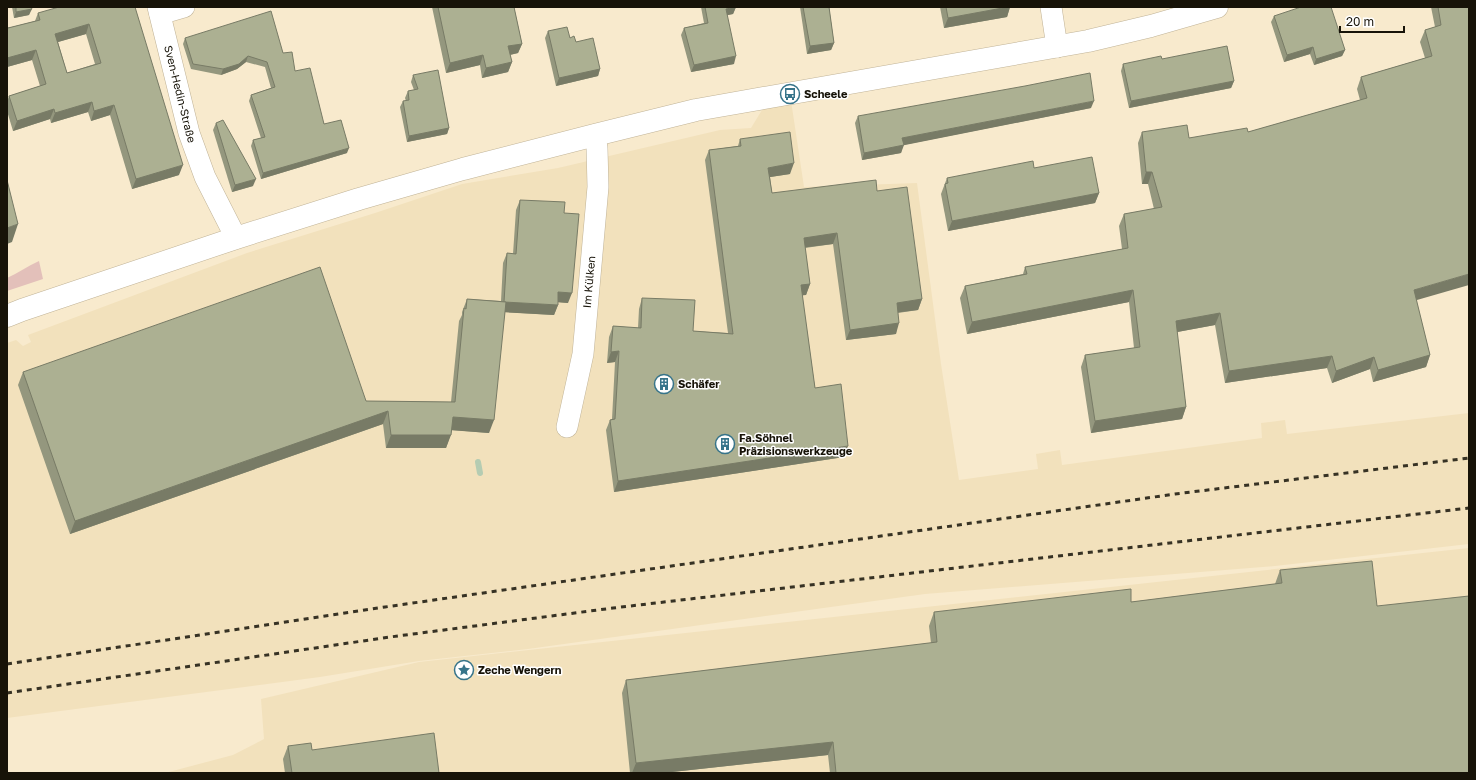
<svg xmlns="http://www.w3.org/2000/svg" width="1476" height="780" viewBox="0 0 1476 780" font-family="'Golos Text',sans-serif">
	<rect width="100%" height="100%" fill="#f8eacd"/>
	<!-- built -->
	<g fill="#f2e1bc">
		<polygon points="790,94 804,187 917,183 941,364 959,480 1038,469 1036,454 1060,450 1062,465 1262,438 1261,423 1285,420 1287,434 1469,413 1469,544 1275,566 925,594 528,649 419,661 320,677 7,718 7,343 16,340 23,346 31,342 28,335 247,253 375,213 462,184 558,168 720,130 751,128 770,97"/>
		<polygon points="1469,548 1469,773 165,773 233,755 264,739 261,699 419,662"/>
	</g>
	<!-- green -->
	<path fill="#e3c0ba" d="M 39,261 L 43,279 L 7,291 L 7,278 C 18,273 28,266 39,261 Z"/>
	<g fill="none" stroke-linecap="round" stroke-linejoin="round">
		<!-- stream -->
		<polyline stroke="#b5ccb2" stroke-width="6" points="478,462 480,473"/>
		<!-- minor casing -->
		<g stroke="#c0b397" stroke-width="22">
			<g id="minor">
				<polyline points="158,7 189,133 205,177 236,238"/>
				<polyline points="1051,7 1057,47"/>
				<polyline points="160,14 184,7"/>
				<polyline points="567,427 583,354 598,187 597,148 595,135"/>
			</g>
		</g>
		<!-- major casing -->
		<g stroke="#c0b397" stroke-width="23">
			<polyline id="major" points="7,316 22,310 236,238 359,199 463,169 595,135 696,110 1088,41 1151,26 1217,7"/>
		</g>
		<!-- minor -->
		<use href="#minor" stroke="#fff" stroke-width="21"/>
		<!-- major -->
		<use href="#major" stroke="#fff" stroke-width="22"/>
		<!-- rail -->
		<g stroke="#373224" stroke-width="3" stroke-dasharray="5 5" stroke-linecap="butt">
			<polyline points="7,664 385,607 1175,494 1469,458"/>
			<polyline points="7,693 390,637 613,608 1469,508"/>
		</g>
	</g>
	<!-- wall -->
	<g fill="#94977e" fill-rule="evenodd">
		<polygon points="12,7 31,7 29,15 14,18"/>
		<path d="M 135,7 L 179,175 L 132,189 L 110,115 L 91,121 L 88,112 L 51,123 L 50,119 L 13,131 L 7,111 L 7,102 L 9,96 L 40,86 L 32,60 L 7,67 L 7,26 L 8,28 L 35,21 L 38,13 ZM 86,34 L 95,64 L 67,73 L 58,42 Z"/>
		<polygon points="432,7 514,7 522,44 518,53 510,55 512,62 508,72 482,78 480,65 446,73"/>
		<polygon points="701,7 736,7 733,14 727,15 734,64 691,72 681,35 684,28 704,23"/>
		<polygon points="800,7 829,7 834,43 831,50 807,54"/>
		<polygon points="940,7 1010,7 1007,17 944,28"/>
		<polygon points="1431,7 1469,7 1416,300 1430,355 1426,367 1373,382 1370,369 1332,383 1327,368 1225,383 1215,325 1177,332 1186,407 1182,419 1091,433 1081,367 1085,355 1134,348 1129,302 967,334 960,298 965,286 1023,274 1025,267 1122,249 1119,226 1124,214 1154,209 1148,184 1142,184 1138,143 1142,132 1189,138 1248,132 1360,100 1357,89 1361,77 1425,58 1420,42 1425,30 1435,27"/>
		<polygon points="1274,16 1345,50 1342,56 1314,65 1310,54 1284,62 1271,22"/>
		<polygon points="548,31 570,38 576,42 600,69 598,76 556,86 545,38"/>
		<polygon points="185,38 283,53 295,71 324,124 347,153 261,179 251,146 253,140 261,138 249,101 251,95 271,88 265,67 246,62 237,69 221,75 191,69 183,44"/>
		<polygon points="1162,59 1234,81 1231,88 1129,108 1121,71 1123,64"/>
		<polygon points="413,75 449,128 447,134 407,142 400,107 403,101 406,101 405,98 408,91 414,90 411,82"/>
		<polygon points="1091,108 903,145 901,153 862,160 855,123 858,116"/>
		<polygon points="216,123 253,186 232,192 213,130"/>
		<polygon points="740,139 790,174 770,177 772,193 877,191 922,299 918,310 898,313 896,334 846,340 833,244 805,248 810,284 806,295 802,295 815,388 844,457 614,492 606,430 610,420 612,419 615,362 607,363 609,337 613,326 638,328 639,309 642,298 693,331 728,333 705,160 709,150 738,146"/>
		<polygon points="1034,168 1099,193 1095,203 948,231 941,194 947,178"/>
		<polygon points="520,200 564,213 568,303 558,302 558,305 554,315 505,312 489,433 452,430 446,448 386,448 383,424 70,534 18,385 23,372 366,401 451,402 459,321 462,315 462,312 467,299 501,301 503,263 507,253 513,254 516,210"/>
		<polygon points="1280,570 1377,606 1469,773 830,773 828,755 663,773 630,773 622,693 626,680 931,643 929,626 934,612 1131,602 1275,584"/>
		<polygon points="288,746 312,750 439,773 285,773 283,759"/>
	</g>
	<!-- shaded-wall -->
	<g fill="#787b66">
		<polygon points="736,7 733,14 723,16 726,9"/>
		<polygon points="1008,7 1010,7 1007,17 944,28 948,18"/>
		<polygon points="32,9 29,15 14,18 16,12"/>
		<polygon points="89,24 86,34 51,44 55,34"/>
		<polygon points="834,43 831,50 807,54 810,46"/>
		<polygon points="522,44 518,53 505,56 508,46"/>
		<polygon points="1313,47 1310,54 1284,62 1287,55"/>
		<polygon points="36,50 32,60 7,67 7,58"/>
		<polygon points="1345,50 1342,56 1314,65 1316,59"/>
		<polygon points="483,55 480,65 446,73 450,63"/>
		<polygon points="248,56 246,62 237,69 221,75 223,69"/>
		<polygon points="736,56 734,64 691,72 694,65"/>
		<polygon points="512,62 508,72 482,78 486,68"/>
		<polygon points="600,69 598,76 556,86 559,78"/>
		<polygon points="1234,81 1231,88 1129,108 1131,101"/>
		<polygon points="1094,101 1091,108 900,146 902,138"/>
		<polygon points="92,102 88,112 51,123 55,113"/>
		<polygon points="114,105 110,115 91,121 94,111"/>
		<polygon points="54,109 50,119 13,131 17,121"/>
		<polygon points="449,128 447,134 407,142 409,136"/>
		<polygon points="904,145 901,153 862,160 864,153"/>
		<polygon points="349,148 347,153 261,179 263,173"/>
		<polygon points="794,163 790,174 764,178 768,168"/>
		<polygon points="183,165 179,175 132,189 136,179"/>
		<polygon points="1146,172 1152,172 1148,184 1142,184"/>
		<polygon points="256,179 253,186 232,192 235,185"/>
		<polygon points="1099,193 1095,203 948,231 952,221"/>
		<polygon points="18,224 12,242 7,244 7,228"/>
		<polygon points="837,233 833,244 800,248 804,238"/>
		<polygon points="1469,274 1469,285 1410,302 1414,290"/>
		<polygon points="810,284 806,295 797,296 801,285"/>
		<polygon points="1133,290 1129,302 967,334 972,322"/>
		<polygon points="558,292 572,293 568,303 555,302"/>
		<polygon points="922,299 918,310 893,313 897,303"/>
		<polygon points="504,302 558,305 554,315 501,312"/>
		<polygon points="1220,313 1215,325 1172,333 1176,321"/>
		<polygon points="899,323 896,334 846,340 850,330"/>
		<polygon points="619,351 615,362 607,363 611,352"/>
		<polygon points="1430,355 1426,367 1373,382 1378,370"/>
		<polygon points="1332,356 1327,368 1225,383 1229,371"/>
		<polygon points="1374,357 1370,369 1332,383 1336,371"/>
		<polygon points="1186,407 1182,419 1091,433 1095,421"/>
		<polygon points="388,411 383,424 70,534 75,521"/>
		<polygon points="453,417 494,420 489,433 449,430"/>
		<polygon points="391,435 451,435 446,448 386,448"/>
		<polygon points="848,446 844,457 614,492 618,481"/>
		<polygon points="833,742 828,755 663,773 632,773 636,763"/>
	</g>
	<!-- building -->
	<g fill="#acb092" stroke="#787b66" fill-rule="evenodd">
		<polygon points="16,7 31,7 32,9 16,12"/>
		<path d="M 59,7 L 135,7 L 183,165 L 136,179 L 114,105 L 94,111 L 92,102 L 55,113 L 54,109 L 17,121 L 9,96 L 46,84 L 36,50 L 7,58 L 7,26 L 8,28 L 40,20 L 38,13 ZM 89,24 L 101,63 L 67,73 L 55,34 Z"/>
		<polygon points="438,7 514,7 522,44 508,46 512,62 486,68 483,55 450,63"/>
		<polygon points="705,7 736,7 726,9 736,56 694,65 684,28 708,23"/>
		<polygon points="803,7 829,7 834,43 810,46"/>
		<polygon points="946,7 1008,7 948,18"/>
		<polygon points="1301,7 1331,7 1345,50 1316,59 1313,47 1287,55 1274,16"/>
		<polygon points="1438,7 1469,7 1469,274 1414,290 1430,355 1378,370 1374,357 1336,371 1332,356 1229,371 1220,313 1176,321 1186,407 1095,421 1085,355 1140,347 1133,290 972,322 965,286 1027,274 1025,267 1128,248 1124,214 1162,207 1152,172 1146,172 1142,132 1187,125 1189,138 1247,128 1248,132 1367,98 1361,77 1432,56 1425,30 1441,25"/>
		<polygon points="271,11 283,53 292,52 295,71 310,68 324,124 341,120 349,148 263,173 253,140 265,137 251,95 275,87 267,62 248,56 239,64 223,69 193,64 185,38"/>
		<polygon points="567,27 570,38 574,36 576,42 593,38 600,69 559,78 548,31"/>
		<polygon points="1227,46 1234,81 1131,101 1123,64 1161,56 1162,59"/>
		<polygon points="438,70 449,128 409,136 403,101 409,100 408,91 418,89 413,75"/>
		<polygon points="1090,73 1094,101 902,138 904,145 864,153 858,116 1025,86"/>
		<polygon points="223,120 256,179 235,185 216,123"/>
		<polygon points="790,132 794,163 768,168 772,193 876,180 877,191 907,187 922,299 897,303 899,323 850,330 837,233 804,238 810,284 801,285 815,388 841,384 848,446 618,481 610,420 615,419 619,351 611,352 613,326 641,328 642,298 695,300 693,331 733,334 709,150 741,146 740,139"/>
		<polygon points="1092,157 1099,193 952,221 945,184 948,183 947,178 1033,161 1034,168"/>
		<polygon points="7,180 18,224 7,228"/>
		<polygon points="520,200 565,202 564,213 579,214 572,293 558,292 558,305 504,302 507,253 516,254"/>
		<polygon points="320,267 366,401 455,402 464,308 466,309 467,299 506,302 494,420 453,417 451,435 391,435 388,411 75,521 23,372"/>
		<polygon points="1372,561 1377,606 1469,596 1469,773 836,773 833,742 636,763 626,680 937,642 934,612 1131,589 1131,602 1282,583 1280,570"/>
		<polygon points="434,733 439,773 292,773 288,746 311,743 312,750"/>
	</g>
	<!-- icons -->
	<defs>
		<g id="bus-ring" transform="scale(1)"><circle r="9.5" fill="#fff" stroke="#37748a" stroke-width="1.5"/><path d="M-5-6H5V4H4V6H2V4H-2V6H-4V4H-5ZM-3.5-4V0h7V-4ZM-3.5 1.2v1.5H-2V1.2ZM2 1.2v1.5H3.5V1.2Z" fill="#37748a"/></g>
		<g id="building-ring" transform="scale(1)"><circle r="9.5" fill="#fff" stroke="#37748a" stroke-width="1.5"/><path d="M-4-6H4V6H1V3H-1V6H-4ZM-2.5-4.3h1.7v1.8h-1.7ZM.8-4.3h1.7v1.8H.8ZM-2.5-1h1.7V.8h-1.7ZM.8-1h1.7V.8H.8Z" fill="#37748a"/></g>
		<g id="sight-ring" transform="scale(1)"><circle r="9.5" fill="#fff" stroke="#37748a" stroke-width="1.5"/><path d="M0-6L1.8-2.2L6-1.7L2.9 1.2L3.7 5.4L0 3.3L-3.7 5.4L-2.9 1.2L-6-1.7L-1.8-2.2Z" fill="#37748a"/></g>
	</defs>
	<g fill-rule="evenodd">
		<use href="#bus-ring" x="790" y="94"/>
		<use href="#building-ring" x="664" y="384"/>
		<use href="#building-ring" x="725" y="444"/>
		<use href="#sight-ring" x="464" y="670"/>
	</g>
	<g text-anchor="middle" stroke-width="3" stroke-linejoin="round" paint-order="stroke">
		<!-- street labels -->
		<g font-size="11" fill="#171308" stroke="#fff">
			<text transform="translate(180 94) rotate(76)" y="4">Sven-Hedin-Straße</text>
			<text transform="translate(589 282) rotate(-85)" y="4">Im Külken</text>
		</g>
		<!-- poi labels -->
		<g font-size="11" font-weight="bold" fill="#171308" stroke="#fff" text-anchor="start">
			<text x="804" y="98">Scheele</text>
			<text x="678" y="388">Schäfer</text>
			<text x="739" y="442">Fa.Söhnel<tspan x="739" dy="13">Präzisionswerkzeuge</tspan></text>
			<text x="478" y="674">Zeche Wengern</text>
		</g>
	</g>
	<!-- border -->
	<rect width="1476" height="780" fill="none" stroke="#171308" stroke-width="16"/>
	<!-- scale -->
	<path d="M1340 26v6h64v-6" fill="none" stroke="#171308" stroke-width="2"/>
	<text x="1346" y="26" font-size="12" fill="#171308" stroke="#ffffff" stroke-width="3" paint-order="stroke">20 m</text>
</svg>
